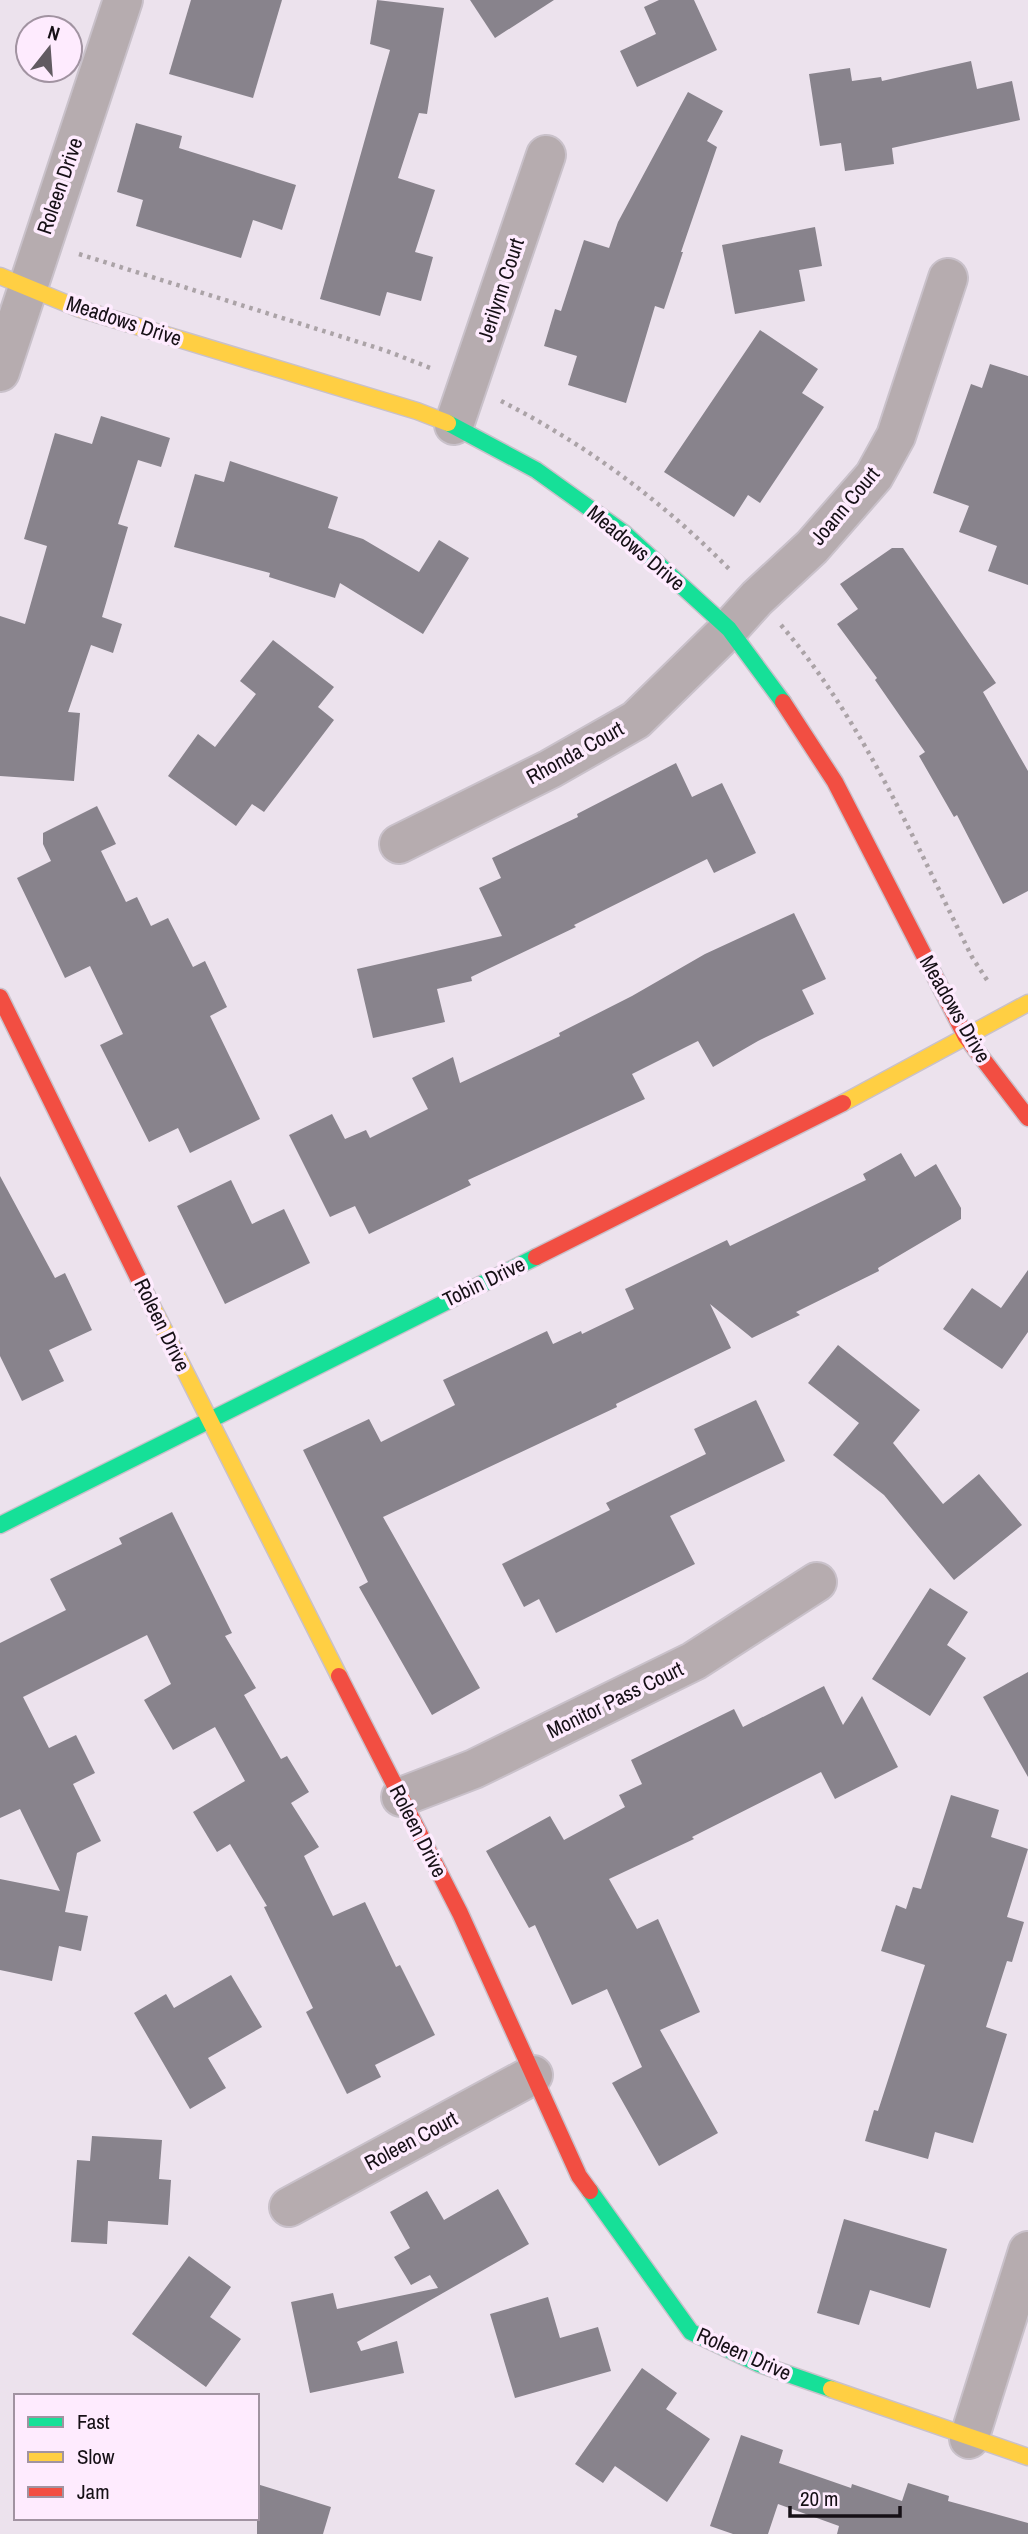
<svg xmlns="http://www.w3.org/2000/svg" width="1028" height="2534" viewBox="0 0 1028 2534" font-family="'Archivo Narrow',sans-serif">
	<rect width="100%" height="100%" fill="#ece2ed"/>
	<!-- building -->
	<g fill="#88838c">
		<polygon points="191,0 282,0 253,98 169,74"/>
		<polygon points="377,0 444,8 427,114 419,113 398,178 435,190 415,252 433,257 421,301 387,292 380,316 320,299 390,50 370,44"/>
		<polygon points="470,0 554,0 495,38"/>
		<polygon points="659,0 694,0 717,50 637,87 620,51 656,34 644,7"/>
		<polygon points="971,61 977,89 1012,81 1020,120 892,148 894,164 845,171 841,143 820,146 809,74 850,68 852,81 881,77 882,81"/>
		<polygon points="688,92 723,111 707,141 717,147 681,252 683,252 664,309 655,306 626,403 568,385 577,356 544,346 555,309 561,311 584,240 609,248 618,222"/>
		<polygon points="136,123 182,136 179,148 296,185 282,230 253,220 241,258 136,226 143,200 117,192"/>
		<polygon points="815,227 822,266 799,270 805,301 735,314 722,245"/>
		<polygon points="760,330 818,369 802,393 824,407 760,503 748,495 734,517 664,472"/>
		<polygon points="990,364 1028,376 1028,585 988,571 997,546 959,532 969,506 933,493 971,384 982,388"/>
		<polygon points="101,416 170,438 161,467 138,460 118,524 128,527 102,617 122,624 113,653 91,645 68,712 80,713 74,781 0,776 0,616 25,624 47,546 24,539 55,433 92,444"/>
		<polygon points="230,461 338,497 328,528 363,539 419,572 439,540 469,558 423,634 340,583 335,598 269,577 270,573 174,547 195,474 224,482"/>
		<polygon points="892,548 903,548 996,683 983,692 1028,771 1028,891 1003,904 957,815 954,817 919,756 925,752 875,680 877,678 837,624 858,609 840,584"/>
		<polygon points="273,640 334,687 318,707 334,720 264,812 252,804 236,826 168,776 198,734 215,747 256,694 240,681"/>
		<polygon points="676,763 692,797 722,783 756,853 714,873 707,859 574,925 576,927 471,977 472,981 437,989 445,1022 373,1038 357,969 502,936 479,888 501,878 492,858 578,817 577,814"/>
		<polygon points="97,806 116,844 101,851 126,902 137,897 151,926 168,918 193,967 205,961 227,1007 210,1016 260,1119 190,1153 178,1128 149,1142 100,1045 123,1034 90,966 65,978 17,878 51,861 43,844 43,833"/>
		<polygon points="794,913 826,979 802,990 814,1014 758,1041 713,1067 698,1041 632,1074 645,1099 468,1180 471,1185 369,1234 355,1206 330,1217 289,1135 332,1114 345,1139 366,1130 370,1138 428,1109 412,1078 453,1057 460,1083 560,1036 559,1033 632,996 705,954"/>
		<polygon points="901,1153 915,1177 936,1164 961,1208 961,1219 878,1268 879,1271 796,1312 800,1315 752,1338 710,1304 731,1348 616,1404 617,1407 383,1517 480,1688 432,1715 359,1587 368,1582 303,1450 369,1419 381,1442 455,1405 443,1380 547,1331 553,1344 581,1331 582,1334 634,1309 625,1289 727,1240 730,1246 866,1180 863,1174"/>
		<polygon points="0,1176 55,1278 65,1273 92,1330 49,1350 64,1381 22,1401 0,1356"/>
		<polygon points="231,1180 252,1224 284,1209 310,1263 225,1304 177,1206"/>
		<polygon points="1028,1270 1028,1332 1002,1369 943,1329 972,1288 1001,1308"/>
		<polygon points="838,1345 920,1410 893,1443 943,1504 979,1474 1022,1525 954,1580 884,1495 833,1455 859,1423 808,1383"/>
		<polygon points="756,1400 785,1461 670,1516 695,1564 556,1633 539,1599 524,1607 502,1564 610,1510 606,1503 706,1454 694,1429"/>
		<polygon points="172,1512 232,1633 225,1636 256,1688 244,1695 281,1759 287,1756 309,1792 291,1803 319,1847 304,1856 333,1916 365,1902 396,1967 400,1965 435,2035 375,2065 381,2077 347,2094 306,2012 313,2008 264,1907 267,1906 230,1844 217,1852 193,1812 245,1781 215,1727 173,1750 144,1700 171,1684 147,1635 23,1697 49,1748 76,1735 95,1773 73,1784 101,1841 77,1853 65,1912 88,1916 81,1951 59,1946 52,1981 0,1970 0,1879 60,1891 20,1809 0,1818 0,1643 66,1610 50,1579 122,1544 119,1538"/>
		<polygon points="930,1588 968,1612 947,1645 966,1658 930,1716 872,1679"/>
		<polygon points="1028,1672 1028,1777 983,1697"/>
		<polygon points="824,1686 843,1725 862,1696 898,1767 835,1799 821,1772 692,1837 694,1839 609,1879 637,1929 658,1919 700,2012 660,2030 718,2133 659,2166 612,2083 642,2067 607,1989 572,2005 535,1925 529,1928 486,1851 550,1816 564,1840 625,1807 619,1795 642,1784 631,1760 734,1709 743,1727"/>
		<polygon points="951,1795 999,1810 991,1837 1028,1849 1007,1917 1024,1922 1012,1962 1007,1961 986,2027 1007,2034 973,2143 935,2132 928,2159 865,2141 874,2110 878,2111 925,1965 881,1951 896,1905 906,1909 913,1887 921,1889"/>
		<polygon points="231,1975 262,2027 208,2058 226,2088 190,2109 134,2013 166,1994 174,2008"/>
		<polygon points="92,2136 162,2140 159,2179 171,2180 168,2225 108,2221 107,2244 71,2242 77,2160 90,2161"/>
		<polygon points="498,2189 529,2244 357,2342 361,2351 397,2341 404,2373 310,2393 291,2302 333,2293 337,2309 438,2288 430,2275 411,2285 394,2257 410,2248 390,2212 427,2191 444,2220"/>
		<polygon points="844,2219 947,2249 930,2308 870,2290 859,2325 817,2313"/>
		<polygon points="189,2256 231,2287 210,2317 241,2339 206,2387 132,2334"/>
		<polygon points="548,2297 560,2338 598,2327 611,2371 515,2398 490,2314"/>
		<polygon points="642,2368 677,2393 666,2409 710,2439 667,2502 615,2466 603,2483 575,2464"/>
		<polygon points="741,2435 783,2450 779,2463 851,2488 852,2484 902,2501 908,2483 949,2496 948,2501 1028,2523 1028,2534 837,2534 839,2526 778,2504 768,2534 733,2534 710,2526"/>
		<polygon points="257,2484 331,2507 323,2534 257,2534"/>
	</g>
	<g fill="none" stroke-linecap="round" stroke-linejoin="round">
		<!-- street casing -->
		<g stroke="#c9c1ca" stroke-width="42">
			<g id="street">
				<polyline points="0,372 123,0"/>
				<polyline points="454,425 546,155"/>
				<polyline points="399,844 550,769 636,720 729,629 757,598 812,547 874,476 896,436 948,278"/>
				<polyline points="401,1797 474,1769 694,1661 817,1582"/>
				<polyline points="289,2207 533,2075"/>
				<polyline points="969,2439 1028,2251"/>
			</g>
		</g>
		<!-- fast casing -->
		<g stroke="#c9c1ca" stroke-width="19">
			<g id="fast">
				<polyline points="448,423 536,470 624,533 729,629 783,702"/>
				<polyline points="0,1525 536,1257"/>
				<polyline points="590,2191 691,2332 759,2364 831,2389"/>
			</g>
		</g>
		<!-- slow casing -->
		<g stroke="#c9c1ca" stroke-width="19">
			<g id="slow">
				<polyline points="0,276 80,309 417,411 448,423"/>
				<polyline points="843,1103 1028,1003"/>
				<polyline points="147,1296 339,1676"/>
				<polyline points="831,2389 1028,2457"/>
			</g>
		</g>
		<!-- jam casing -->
		<g stroke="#c9c1ca" stroke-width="19">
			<g id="jam">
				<polyline points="783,702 835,782 966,1037 1028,1118"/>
				<polyline points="0,997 147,1296"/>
				<polyline points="536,1257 843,1103"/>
				<polyline points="339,1676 460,1913 579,2176 590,2191"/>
			</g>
		</g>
		<!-- path -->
		<g stroke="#aba3a7" stroke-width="4.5" stroke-dasharray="3.5 5" stroke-linecap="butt">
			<polyline points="79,254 387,351 433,369"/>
			<path d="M 501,401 C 587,445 665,503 732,572"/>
			<path d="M 781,625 C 864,722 915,843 972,957 L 989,983"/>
		</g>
		<!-- street -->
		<use href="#street" stroke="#b6acaf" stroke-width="38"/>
		<!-- fast -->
		<use href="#fast" stroke="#16e098" stroke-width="16"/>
		<!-- slow -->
		<use href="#slow" stroke="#ffcf43" stroke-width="16"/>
		<!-- jam -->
		<use href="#jam" stroke="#f24e42" stroke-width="16"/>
	</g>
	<g text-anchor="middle" stroke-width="7" stroke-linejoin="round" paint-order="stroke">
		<!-- street labels -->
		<g font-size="21" fill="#161016" stroke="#feebfe">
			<text transform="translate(60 186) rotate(-71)" y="7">Roleen Drive</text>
			<text transform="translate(501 290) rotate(-72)" y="7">Jerilynn Court</text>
			<text transform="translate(124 321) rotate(18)" y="7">Meadows Drive</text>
			<text transform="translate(845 506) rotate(-50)" y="7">Joann Court</text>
			<text transform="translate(636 548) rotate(40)" y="7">Meadows Drive</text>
			<text transform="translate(575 753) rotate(-29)" y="7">Rhonda Court</text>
			<text transform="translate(955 1009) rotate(60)" y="7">Meadows Drive</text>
			<text transform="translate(484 1282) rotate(-26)" y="7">Tobin Drive</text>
			<text transform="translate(162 1325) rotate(64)" y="7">Roleen Drive</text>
			<text transform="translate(615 1700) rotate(-26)" y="7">Monitor Pass Court</text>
			<text transform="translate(418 1831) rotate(63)" y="7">Roleen Drive</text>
			<text transform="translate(411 2141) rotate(-28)" y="7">Roleen Court</text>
			<text transform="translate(744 2354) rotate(24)" y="7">Roleen Drive</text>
		</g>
	</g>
	<!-- legend -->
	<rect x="14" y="2394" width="245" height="126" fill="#feebfe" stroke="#a193a1" stroke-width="2"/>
	<rect x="28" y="2417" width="35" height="10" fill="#16e098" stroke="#a193a1" stroke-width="2"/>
	<text x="77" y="2429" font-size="21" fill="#161016">Fast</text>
	<rect x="28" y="2452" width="35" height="10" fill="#ffcf43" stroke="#a193a1" stroke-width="2"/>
	<text x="77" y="2464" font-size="21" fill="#161016">Slow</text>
	<rect x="28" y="2487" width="35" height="10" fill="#f24e42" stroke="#a193a1" stroke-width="2"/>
	<text x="77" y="2499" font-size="21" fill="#161016">Jam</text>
	<!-- north arrow -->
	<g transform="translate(49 49) rotate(17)"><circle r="33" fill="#feebfe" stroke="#a193a1" stroke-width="2"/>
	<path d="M0-5L12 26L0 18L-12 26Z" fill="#615a61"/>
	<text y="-10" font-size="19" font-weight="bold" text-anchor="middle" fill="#161016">N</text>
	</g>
	<!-- scale -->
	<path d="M790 2506v10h110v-10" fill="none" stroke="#161016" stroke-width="3.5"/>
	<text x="800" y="2506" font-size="21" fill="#161016" stroke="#feebfe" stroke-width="5" paint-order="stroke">20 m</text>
</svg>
